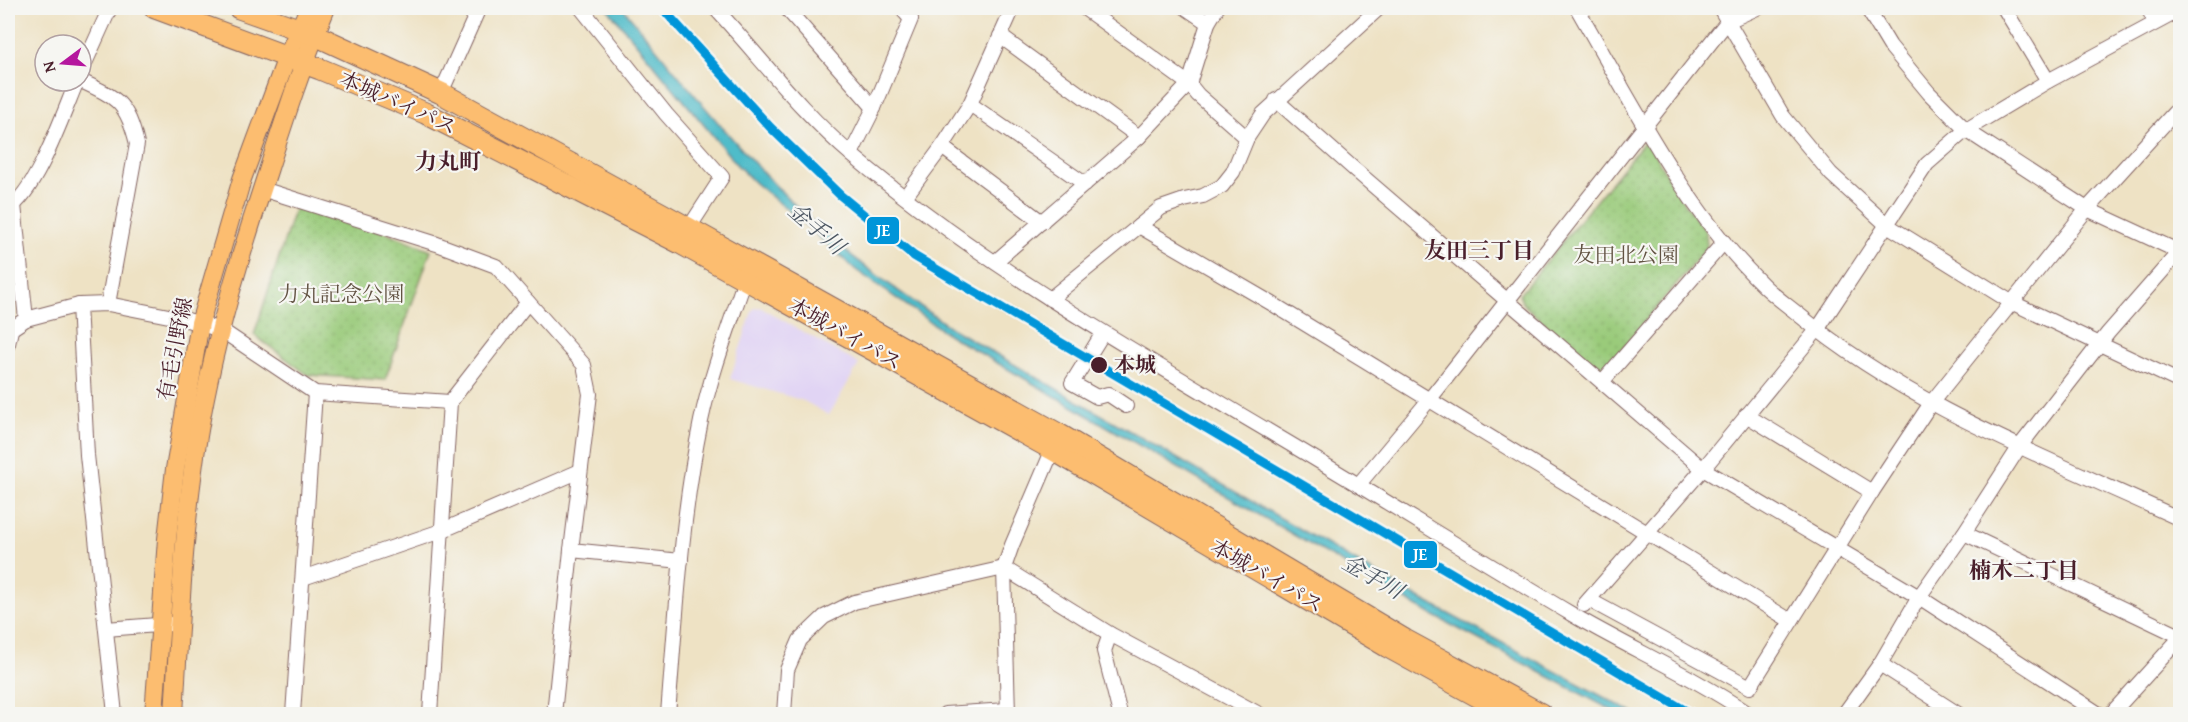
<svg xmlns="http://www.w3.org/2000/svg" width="2188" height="722" viewBox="0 0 2188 722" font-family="'Gentium Book Plus','Noto Serif JP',serif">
	<defs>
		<pattern id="park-dots" width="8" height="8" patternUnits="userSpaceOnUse" patternTransform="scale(1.5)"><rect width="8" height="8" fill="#9acb7a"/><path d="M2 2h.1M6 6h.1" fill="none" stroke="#86ae6a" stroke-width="1.8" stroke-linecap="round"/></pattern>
	</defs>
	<rect width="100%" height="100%" fill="#f6f6f2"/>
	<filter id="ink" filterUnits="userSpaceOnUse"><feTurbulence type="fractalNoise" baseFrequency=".0167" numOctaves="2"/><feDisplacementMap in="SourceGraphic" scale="12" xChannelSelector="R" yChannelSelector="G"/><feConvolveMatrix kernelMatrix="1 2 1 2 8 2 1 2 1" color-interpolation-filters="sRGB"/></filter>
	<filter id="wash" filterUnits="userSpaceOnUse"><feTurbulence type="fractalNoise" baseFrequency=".008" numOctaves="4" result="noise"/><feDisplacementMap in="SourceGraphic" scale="24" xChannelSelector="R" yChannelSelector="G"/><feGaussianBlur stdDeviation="1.35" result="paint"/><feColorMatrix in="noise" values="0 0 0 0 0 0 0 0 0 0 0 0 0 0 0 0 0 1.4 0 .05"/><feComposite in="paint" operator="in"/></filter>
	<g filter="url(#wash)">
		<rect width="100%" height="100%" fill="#eee2c4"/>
		<!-- built -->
		<polygon fill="#e1d4f4" points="760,307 859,364 829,415 804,401 730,379 753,309"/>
		<!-- park -->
		<g fill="url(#park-dots)" stroke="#727552" stroke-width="1.5">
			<polygon points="1650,141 1656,157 1677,192 1706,232 1707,247 1603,372 1596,371 1523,304 1519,295 1644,142"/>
			<polygon points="298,198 431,250 385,380 308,375 254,335"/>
		</g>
		<!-- water -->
		<path fill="#4fbcc9" stroke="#4c6e7a" stroke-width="1.5" d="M 607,8 L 623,8 C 681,78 738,151 804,214 C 850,258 902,294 953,329 L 1419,598 L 1635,714 L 1619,714 L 1425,611 L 949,335 L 856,270 L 793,214 L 755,183 L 737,165 Z"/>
	</g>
	<g filter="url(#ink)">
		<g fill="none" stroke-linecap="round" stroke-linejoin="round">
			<!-- minor casing -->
			<g stroke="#836361" stroke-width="16">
				<g id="minor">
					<polyline points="581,8 666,114 722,177 685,234"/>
					<path d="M 715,8 C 760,57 802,113 853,156 C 983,265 1130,349 1275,435 C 1375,494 1473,556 1573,615 C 1631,649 1693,676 1749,714"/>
					<polyline points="786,8 874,108"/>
					<polyline points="1084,8 1189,84 1198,95 1247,138"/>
					<polyline points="1186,8 1208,23"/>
					<path d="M 1577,8 C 1630,100 1686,211 1763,285 C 1774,296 1787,305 1798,314 C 1910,407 2050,459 2180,519"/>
					<polyline points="1720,8 1783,116 1831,174 1887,225 2011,302 2180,382"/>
					<polyline points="1867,8 1890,46 1929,93 1966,130 2087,209 2180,252"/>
					<polyline points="2004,8 2048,81"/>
					<polyline points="2148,8 2155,22"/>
					<polyline points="1000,36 1139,137"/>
					<polyline points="81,72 110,8"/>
					<path d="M 81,81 C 118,98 127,103 137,144 L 108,304"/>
					<polyline points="441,93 479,8"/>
					<polyline points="1276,100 1354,169 1703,469 1919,597 2099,714"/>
					<polyline points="970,104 1085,184"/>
					<polyline points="942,147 1042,222"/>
					<polyline points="851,154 874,108 911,19 901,8"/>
					<polyline points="262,189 437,244 496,266 584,365 590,394 571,550 554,714"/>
					<polyline points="905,197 942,147 970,104 1013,8"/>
					<polyline points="14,205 26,319"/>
					<path d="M 8,209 C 37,191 63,114 77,81"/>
					<polyline points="1139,226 1271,303 1791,621"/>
					<polyline points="995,262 1139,137 1189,84 1208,23 1217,8"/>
					<polyline points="1050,299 1161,208 1184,200 1203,196 1222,186 1233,172 1247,138 1263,114 1379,8"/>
					<polyline points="79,305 87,455 115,714"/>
					<polyline points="8,331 26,319 79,305 108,304 184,319 221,330 315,393 450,402"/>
					<polyline points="1103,333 1072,383 1097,397 1108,394 1126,406"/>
					<polyline points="8,344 11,330"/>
					<polyline points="1602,382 1724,242"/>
					<polyline points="1746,415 1872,492"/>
					<polyline points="1359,484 1429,400 1719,32 1728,21 1757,8"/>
					<polyline points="1964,533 2180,636"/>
					<polyline points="571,550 681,561"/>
					<polyline points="303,578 441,531 580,471"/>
					<polyline points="1589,600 1750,687 1872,492 1931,403 2087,209 2175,112 2180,109"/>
					<polyline points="1584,605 1703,469 1817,330 1927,164 1966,130 2048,81 2180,10"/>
					<polyline points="106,629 170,624"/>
					<polyline points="1110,634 1104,651 1120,714"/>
					<polyline points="1880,664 1958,714"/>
					<polyline points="293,714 315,393"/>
					<polyline points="430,714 450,402 528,302"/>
					<path d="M 668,714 C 676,617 681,517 701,421 C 712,370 731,322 747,273"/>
					<polyline points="784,714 787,670 800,640 824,617 854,602 1004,568 1110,634 1259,714"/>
					<polyline points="945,714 1007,710"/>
					<polyline points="1008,714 1004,568 1012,545 1056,442"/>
					<polyline points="1844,714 1880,664 1919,597 1964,533 2020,446 2108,333 2179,252"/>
					<polyline points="2111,714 2180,638"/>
				</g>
			</g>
			<!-- major casing -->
			<g stroke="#836361" stroke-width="20">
				<g id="major">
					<polyline points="154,714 167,539 175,469 200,323 242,179 287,57 309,8"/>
					<path d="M 174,714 C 179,633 182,551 193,470 C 206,369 235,271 267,174 C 285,118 303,62 326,8"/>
				</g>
			</g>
			<!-- highway casing -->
			<g stroke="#836361" stroke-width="23">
				<g id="highway">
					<polyline points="155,8 320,69 425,113 680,243 1052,449 1388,647 1510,714"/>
					<polyline points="239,8 315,35 441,93 688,228 1060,435 1405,640 1541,714"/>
				</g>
			</g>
			<!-- minor -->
			<use href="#minor" stroke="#fff" stroke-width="14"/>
			<!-- major -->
			<use href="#major" stroke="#fcbd6f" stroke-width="18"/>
			<!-- highway -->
			<use href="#highway" stroke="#fcbd6f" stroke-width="21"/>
			<!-- rail-1 casing -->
			<g stroke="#f6f6f2" stroke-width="14">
				<polyline id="rail-1" points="662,8 770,127 840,195 914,256 1691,714"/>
			</g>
			<!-- rail-1 -->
			<use href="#rail-1" stroke="#0095d9" stroke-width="9"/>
		</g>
	</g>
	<!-- markers -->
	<circle fill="#4a1f2b" stroke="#f6f6f2" stroke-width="2" cx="1099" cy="365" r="9"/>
	<g text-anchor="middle" stroke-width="4.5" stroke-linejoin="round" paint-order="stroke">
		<!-- street labels -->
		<g font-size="21" fill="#4a1f2b" stroke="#f6f6f2">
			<text transform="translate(398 103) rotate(24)" y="7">本城バイパス</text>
			<text transform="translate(845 334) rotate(29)" y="7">本城バイパス</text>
			<text transform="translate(175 349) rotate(-79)" y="7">有毛引野線</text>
			<text transform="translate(1267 576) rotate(30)" y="7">本城バイパス</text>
		</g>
		<!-- park labels -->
		<g font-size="21" fill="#625343" stroke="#f6f6f2">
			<text x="1626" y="262">友田北公園</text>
			<text x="341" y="301">力丸記念公園</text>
		</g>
		<!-- stop labels -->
		<g font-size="21" font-weight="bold" fill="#4a1f2b" stroke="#f6f6f2" text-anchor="start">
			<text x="1114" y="372">本城</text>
		</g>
		<!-- neighbourhood labels -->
		<g font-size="22" font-weight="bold" fill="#4a1f2b" stroke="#f6f6f2">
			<text x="448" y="169">力丸町</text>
			<text x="1479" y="258">友田三丁目</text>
			<text x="2024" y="578">楠木二丁目</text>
		</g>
		<!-- water labels -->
		<g font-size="22" font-style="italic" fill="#4c5662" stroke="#f6f6f2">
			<text transform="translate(817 228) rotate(41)" y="8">金手川</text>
			<text transform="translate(1373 576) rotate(30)" y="8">金手川</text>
		</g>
	</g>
	<g stroke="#f6f6f2" stroke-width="2">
		<rect x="866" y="216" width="34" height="29" rx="6" fill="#0095d9"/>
		<rect x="1403" y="540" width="35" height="29" rx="6" fill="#0095d9"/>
	</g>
	<g font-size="16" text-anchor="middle" font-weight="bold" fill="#fff">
		<text x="883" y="236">JE</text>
		<text x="1420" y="560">JE</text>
	</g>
	<!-- margin -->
	<rect width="2188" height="722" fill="none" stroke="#f6f6f2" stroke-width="30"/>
	<!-- north arrow -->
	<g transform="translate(63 63) rotate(254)"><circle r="28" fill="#f6f6f2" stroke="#b1a0a2" stroke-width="1.5"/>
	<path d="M0-4.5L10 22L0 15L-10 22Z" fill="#b5179e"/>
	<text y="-9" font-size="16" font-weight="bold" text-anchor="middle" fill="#4a1f2b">N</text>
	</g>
</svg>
